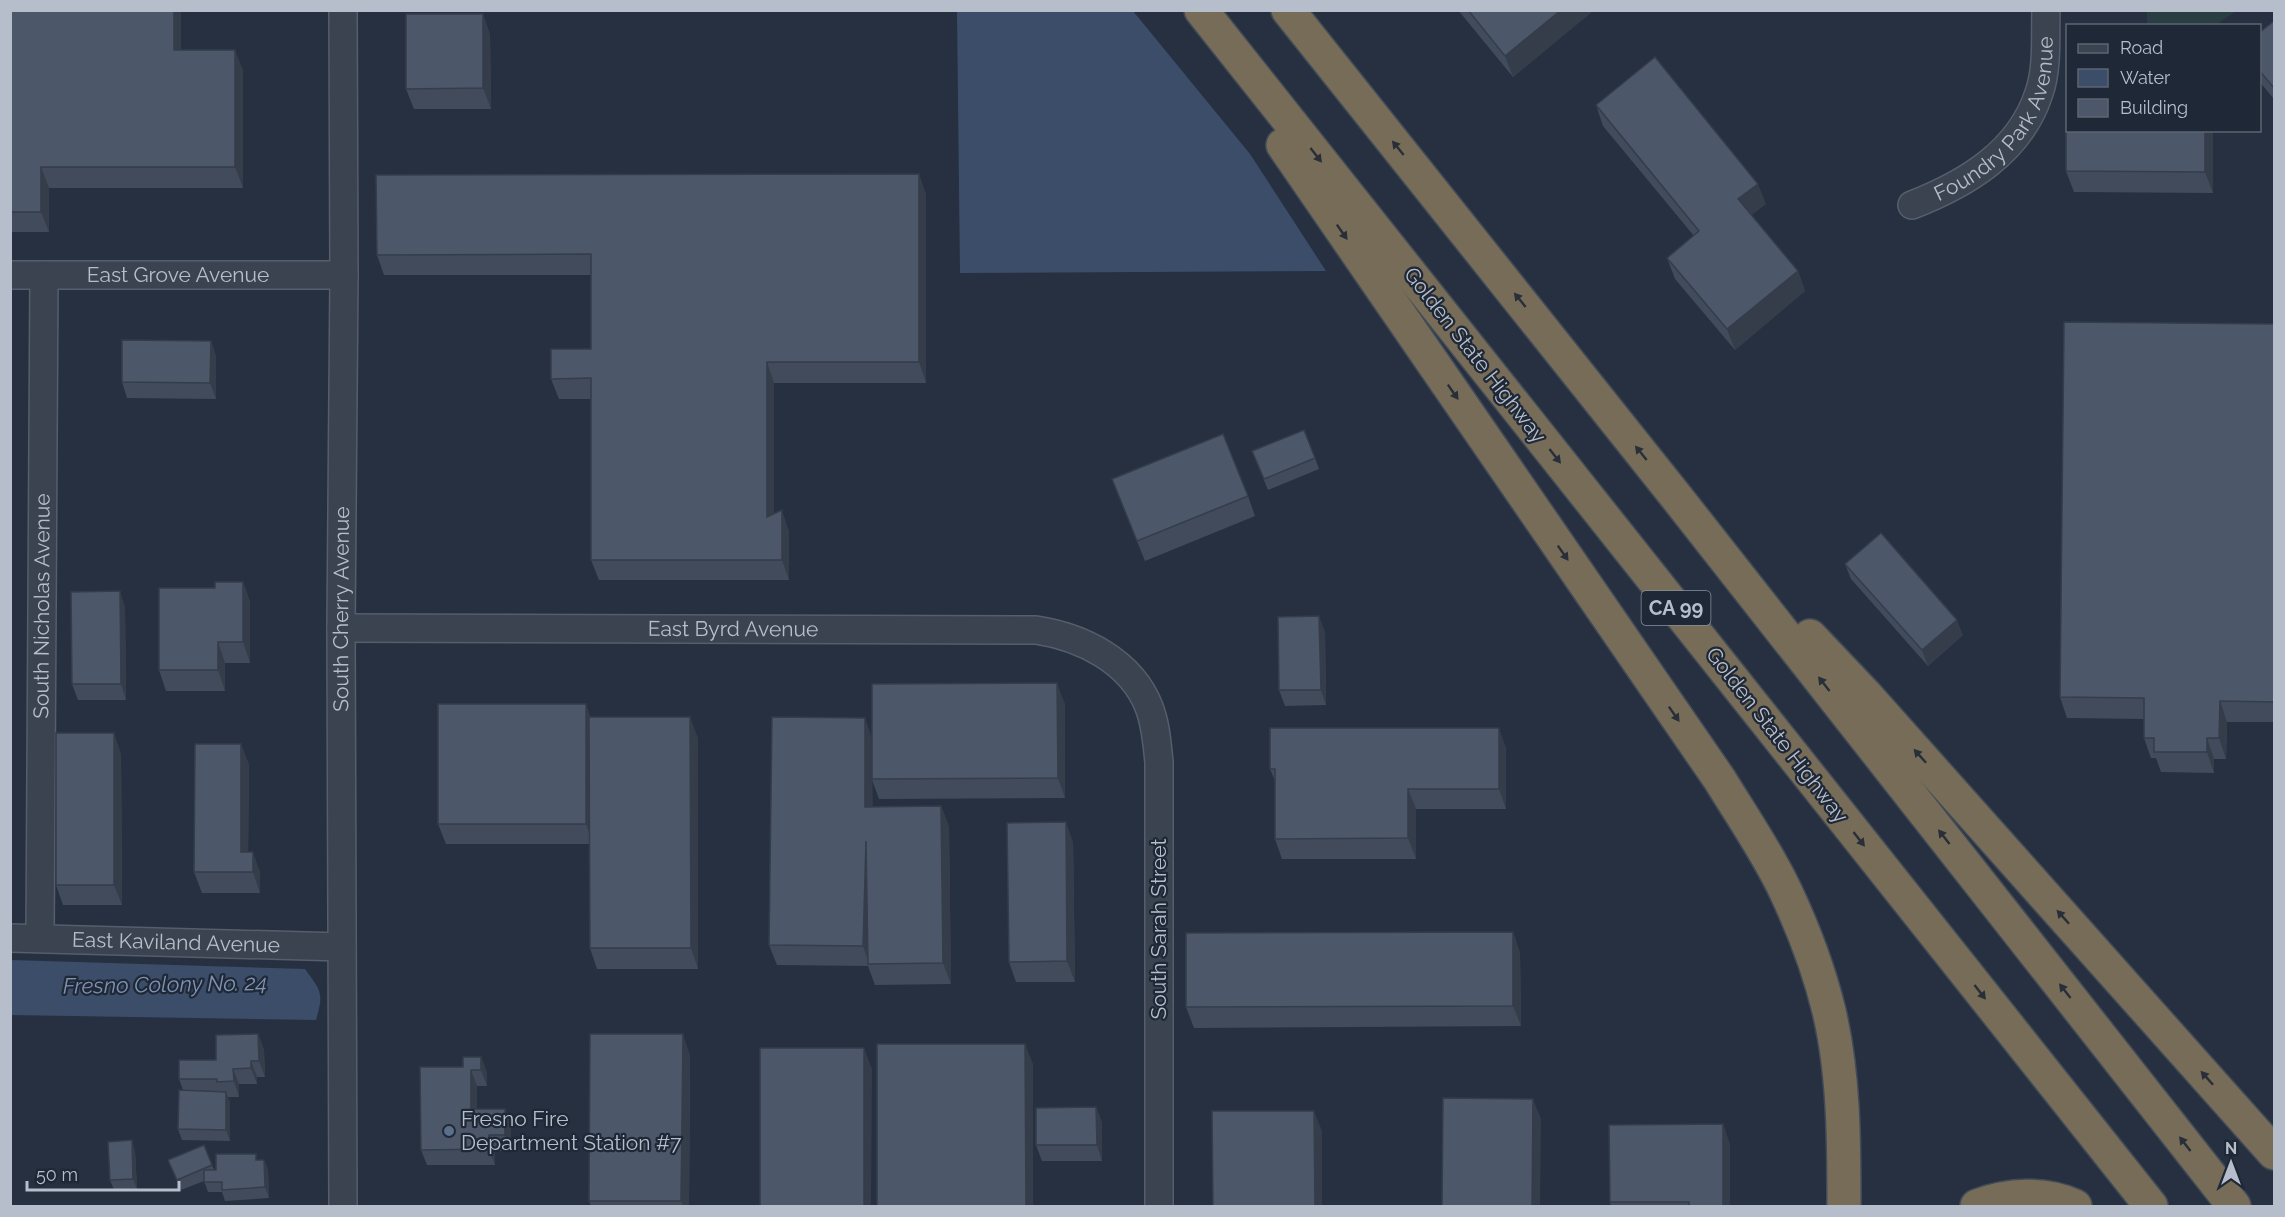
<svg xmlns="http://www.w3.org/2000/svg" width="2285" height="1217" viewBox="0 0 2285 1217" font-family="Raleway,sans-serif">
	<rect width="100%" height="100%" fill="#263041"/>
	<!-- green -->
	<polygon fill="#283e42" points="2147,11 2147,10 2236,11 2216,25 2147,25"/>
	<!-- water -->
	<g fill="#3c4d69">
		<polygon points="957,11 1133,11 1250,154 1326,271 960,273"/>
		<path d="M 11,960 L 305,969 C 321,991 324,993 316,1020 L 11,1015 Z"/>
	</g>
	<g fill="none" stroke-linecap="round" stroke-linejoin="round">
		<!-- minor casing -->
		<g stroke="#555e6b" stroke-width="30">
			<g id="minor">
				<path id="s1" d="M 1912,205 C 1966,184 2020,152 2039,93 C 2048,67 2045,37 2046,10"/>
				<path id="s2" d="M 10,275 L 344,275"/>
				<path id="s3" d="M 341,628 L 1036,630 C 1082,637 1131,661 1149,707 C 1156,725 1157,744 1159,762 L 1159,1206"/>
				<path id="s4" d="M 10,938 L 342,947"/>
				<path id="s5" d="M 40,938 L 44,276"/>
				<path id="s6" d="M 343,1206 L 341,628 L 344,275 L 343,10"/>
			</g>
		</g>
		<!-- highway casing -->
		<g stroke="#424b58" stroke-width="36">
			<g id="highway">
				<polyline points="1201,10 2151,1206"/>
				<polyline points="1288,10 1678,499 2234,1206"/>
				<path d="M 1283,145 L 1720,780 C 1742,816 1767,852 1785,890 C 1803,928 1819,970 1829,1011 C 1844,1074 1844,1142 1844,1206"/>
				<polyline points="1810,636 1866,695 2274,1153"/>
				<path d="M 1977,1206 C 2008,1194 2045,1192 2075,1206"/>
			</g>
		</g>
		<!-- minor -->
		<use href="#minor" stroke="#3b4351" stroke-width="27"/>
		<!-- highway -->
		<use href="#highway" stroke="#766c58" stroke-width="33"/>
	</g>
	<!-- wall -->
	<g fill="#414b5b">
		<polygon points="10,10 181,10 181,50 243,70 243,188 49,188 49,232 10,232"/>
		<polygon points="1458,10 1594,10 1513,77"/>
		<polygon points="483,14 490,35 491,109 414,109 406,89"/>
		<polygon points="2274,21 2274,99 2259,81 2259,33"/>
		<polygon points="1596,105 1766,204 1751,215 1798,271 1805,291 1735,350 1675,279 1667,258 1694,236 1603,126"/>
		<polygon points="2067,130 2213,130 2213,193 2074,192 2066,171"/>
		<polygon points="926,194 926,383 774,383 774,513 789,531 789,580 599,580 591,560 591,399 559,399 551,379 591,349 591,275 384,275 377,255"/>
		<polygon points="2274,324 2274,722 2227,722 2226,759 2214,759 2214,773 2161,772 2156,758 2151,758 2144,738 2144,719 2067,718 2060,697"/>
		<polygon points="211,341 216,357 216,399 127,398 122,382"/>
		<polygon points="1252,451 1315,458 1319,469 1268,490"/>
		<polygon points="1112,479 1248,496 1255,516 1145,561"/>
		<polygon points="1845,564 1963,635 1928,666 1851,579"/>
		<polygon points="243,582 250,602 250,663 225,663 225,691 166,691 159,670 215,588"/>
		<polygon points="125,607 126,700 78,700 72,684"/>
		<polygon points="1325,632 1326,705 1285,706 1279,690"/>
		<polygon points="1065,704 1065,798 879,799 872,780 872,807 941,806 949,827 951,984 875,985 868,966 777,965 769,945 872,738"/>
		<polygon points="590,717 698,738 698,969 597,969 590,948 589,844 446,844 438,824"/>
		<polygon points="241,744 249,765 248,852 260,872 260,893 202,893 194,872"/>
		<polygon points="1506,748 1506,809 1416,809 1416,859 1282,859 1275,839 1275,781 1270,769"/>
		<polygon points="121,754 122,905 63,905 56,885"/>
		<polygon points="1073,842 1075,982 1016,982 1009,962"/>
		<polygon points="1513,932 1520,953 1521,1026 1194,1028 1186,1007"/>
		<polygon points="258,1034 264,1050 265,1077 257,1077 257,1084 239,1084 239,1097 228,1097 230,1103 230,1141 182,1140 178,1129 183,1090 179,1079 216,1060"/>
		<polygon points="690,1055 689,1206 591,1206 589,1201"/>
		<polygon points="481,1057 487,1073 487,1086 477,1086 477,1109 511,1124 511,1151 495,1151 495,1165 427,1165 421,1150 463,1067"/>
		<polygon points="1096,1107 1102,1123 1102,1161 1042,1161 1036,1145"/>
		<polygon points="1723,1124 1730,1145 1730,1206 1611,1206 1610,1202"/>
		<polygon points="204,1145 214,1170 258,1160 264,1160 268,1170 269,1198 225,1201 222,1192 208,1192 204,1181 181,1190 168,1160"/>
		<polygon points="135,1151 137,1189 114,1190 110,1180"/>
	</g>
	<!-- shaded-wall -->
	<g fill="#353d4a">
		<polygon points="174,10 181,10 181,70 174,50"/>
		<polygon points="1561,10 1594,10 1513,77 1505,56"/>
		<polygon points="483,14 490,35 491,109 483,88"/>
		<polygon points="235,50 243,70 243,188 235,167"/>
		<polygon points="2205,130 2213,130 2213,193 2205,172"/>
		<polygon points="41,167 49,188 49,232 41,212"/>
		<polygon points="919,174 926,194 926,383 919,362"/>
		<polygon points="1758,184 1766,204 1745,220 1738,199"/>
		<polygon points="1798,271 1805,291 1735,350 1727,329"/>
		<polygon points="211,341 216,357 216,399 210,383"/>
		<polygon points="767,362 774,383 774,537 767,517"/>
		<polygon points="782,510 789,531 789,580 782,560"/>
		<polygon points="243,582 250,602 250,663 243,642"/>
		<polygon points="120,591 125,607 126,700 121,684"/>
		<polygon points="1319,616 1325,632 1326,705 1321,690"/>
		<polygon points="1957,620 1963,635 1928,666 1922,650"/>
		<polygon points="218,642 225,663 225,691 218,670"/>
		<polygon points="1057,683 1065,704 1065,798 1058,778"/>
		<polygon points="2220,701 2227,722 2226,759 2219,738"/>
		<polygon points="586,704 593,725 593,845 586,824"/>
		<polygon points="690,717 698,738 698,969 691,948"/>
		<polygon points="865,718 872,738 873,828 865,807"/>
		<polygon points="1499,728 1506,748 1506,809 1499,789"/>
		<polygon points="114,733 121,754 122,905 114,885"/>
		<polygon points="2207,738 2214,759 2214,773 2207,752"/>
		<polygon points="241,744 249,765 248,872 241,852"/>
		<polygon points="1408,789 1416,809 1416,859 1408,838"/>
		<polygon points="941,806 949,827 951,984 943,963"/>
		<polygon points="1066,822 1073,842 1075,982 1067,961"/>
		<polygon points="866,841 873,861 870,966 863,946"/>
		<polygon points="253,852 260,872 260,893 253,872"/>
		<polygon points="1513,932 1520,953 1521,1026 1513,1006"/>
		<polygon points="258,1034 264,1050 265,1077 259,1061"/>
		<polygon points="683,1034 690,1055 689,1206 683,1206 681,1201"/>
		<polygon points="1025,1044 1033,1064 1033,1206 1026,1206"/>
		<polygon points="864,1048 872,1069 871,1206 864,1206"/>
		<polygon points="481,1057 487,1073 487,1086 481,1070"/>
		<polygon points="251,1061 257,1077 257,1084 251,1068"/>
		<polygon points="233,1069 239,1084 239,1097 234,1081"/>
		<polygon points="471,1070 477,1086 477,1125 471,1109"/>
		<polygon points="226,1092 230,1103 230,1141 226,1130"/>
		<polygon points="1533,1099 1541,1119 1540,1206 1532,1206"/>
		<polygon points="1096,1107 1102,1123 1102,1161 1097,1145"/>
		<polygon points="505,1109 511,1124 511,1151 505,1135"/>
		<polygon points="1314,1111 1322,1131 1322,1206 1315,1206"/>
		<polygon points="1723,1124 1730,1145 1730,1206 1723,1206"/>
		<polygon points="489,1135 495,1151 495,1165 489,1149"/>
		<polygon points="132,1140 135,1151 137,1189 133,1179"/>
		<polygon points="264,1160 268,1170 269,1198 265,1187"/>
	</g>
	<!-- building -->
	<g fill="#4c576a" stroke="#353d4a" stroke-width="1.5">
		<polygon points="10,10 174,10 174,50 235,50 235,167 41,167 41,212 10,212"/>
		<polygon points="1468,10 1561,10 1505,56"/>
		<polygon points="406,14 483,14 483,88 406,89"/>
		<polygon points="2274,21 2274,88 2259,70 2259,33"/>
		<polygon points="1655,57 1758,184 1738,199 1798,271 1727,329 1667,258 1699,231 1596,105"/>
		<polygon points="2066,82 2067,82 2067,130 2205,130 2205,172 2066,171"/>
		<polygon points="919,174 919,362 767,362 767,517 782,510 782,560 591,560 591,378 551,379 551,349 591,349 591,254 377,255 376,175"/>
		<polygon points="2064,322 2274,324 2274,702 2220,701 2219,738 2207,738 2207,752 2154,752 2154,738 2144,738 2144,698 2060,697"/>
		<polygon points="122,340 211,341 210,383 122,382"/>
		<polygon points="1304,430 1315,458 1264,479 1252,451"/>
		<polygon points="1223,434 1248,496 1137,541 1112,479"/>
		<polygon points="1881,533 1957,620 1922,650 1845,564"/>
		<polygon points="215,582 243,582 243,642 218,642 218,670 159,670 159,588 215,588"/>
		<polygon points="120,591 121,684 72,684 71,592"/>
		<polygon points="1319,616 1321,690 1279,690 1278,617"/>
		<polygon points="1057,683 1058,778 872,779 872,684"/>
		<rect x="438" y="704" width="148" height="120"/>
		<polygon points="589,717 690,717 691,948 590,948"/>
		<polygon points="772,717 865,718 865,807 941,806 943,963 868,964 866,841 863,946 769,945"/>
		<polygon points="1270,728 1499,728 1499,789 1408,789 1408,838 1275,839 1275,769 1270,769"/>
		<rect x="56" y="733" width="58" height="152"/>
		<polygon points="195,744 241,744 241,852 253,852 253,872 194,872"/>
		<polygon points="1066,822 1067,961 1009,962 1007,823"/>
		<polygon points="1513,932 1513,1006 1186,1007 1186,933"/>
		<polygon points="258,1034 259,1061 251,1061 251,1068 233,1069 234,1081 217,1082 217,1079 179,1079 179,1060 216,1060 216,1035"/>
		<polygon points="590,1034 683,1034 681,1201 589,1201"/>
		<polygon points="877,1044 1025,1044 1026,1206 877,1206"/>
		<rect x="760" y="1048" width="104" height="158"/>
		<polygon points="463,1057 481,1057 481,1070 471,1070 471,1109 505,1109 505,1135 489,1135 489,1149 421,1150 420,1067 463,1067"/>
		<polygon points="179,1090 226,1092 226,1130 178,1129"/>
		<polygon points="1443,1098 1533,1099 1532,1206 1442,1206"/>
		<polygon points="1096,1107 1097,1145 1036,1145 1036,1108"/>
		<polygon points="1212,1111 1314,1111 1315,1206 1213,1206"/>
		<polygon points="1723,1124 1723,1206 1689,1206 1689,1202 1610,1202 1609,1125"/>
		<polygon points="132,1140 133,1179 110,1180 108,1142"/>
		<polygon points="204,1145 212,1165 177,1180 168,1160"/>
		<polygon points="216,1154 256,1154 256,1160 264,1160 265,1187 222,1190 222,1182 204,1182 204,1170 216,1170"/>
	</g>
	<!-- one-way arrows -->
	<defs><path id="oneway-solid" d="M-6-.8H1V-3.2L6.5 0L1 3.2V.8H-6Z" transform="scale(1.5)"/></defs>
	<g fill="#282f39">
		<use href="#oneway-solid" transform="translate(1398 148) rotate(-129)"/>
		<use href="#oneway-solid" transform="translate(1316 155) rotate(52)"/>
		<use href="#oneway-solid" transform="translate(1342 232) rotate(55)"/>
		<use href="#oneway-solid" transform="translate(1520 300) rotate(-129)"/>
		<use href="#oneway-solid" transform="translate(1453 392) rotate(55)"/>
		<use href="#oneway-solid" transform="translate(1641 453) rotate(-129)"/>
		<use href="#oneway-solid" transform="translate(1555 456) rotate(52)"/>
		<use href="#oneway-solid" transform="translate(1563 553) rotate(55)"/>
		<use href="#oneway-solid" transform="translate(1824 684) rotate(-128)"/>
		<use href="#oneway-solid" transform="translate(1674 714) rotate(55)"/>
		<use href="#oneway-solid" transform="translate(1920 756) rotate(-132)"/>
		<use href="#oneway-solid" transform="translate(1944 837) rotate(-128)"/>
		<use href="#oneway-solid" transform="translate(1859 839) rotate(52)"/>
		<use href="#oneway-solid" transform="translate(2063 917) rotate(-132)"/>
		<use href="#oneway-solid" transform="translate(2065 991) rotate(-128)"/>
		<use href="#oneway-solid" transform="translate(1980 992) rotate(52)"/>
		<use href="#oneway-solid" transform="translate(2207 1078) rotate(-132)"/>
		<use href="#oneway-solid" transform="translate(2185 1144) rotate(-128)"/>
	</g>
	<!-- markers -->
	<circle fill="#5c6f8a" stroke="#1f2836" stroke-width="2" cx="449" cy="1131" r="6"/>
	<g text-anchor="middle" stroke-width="4.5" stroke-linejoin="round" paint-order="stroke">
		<!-- shield labels -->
		<rect fill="#1f2836" stroke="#89919e" stroke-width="1.5" x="1641.5" y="591" width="69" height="34" rx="4.5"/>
		<g font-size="20" font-weight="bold" fill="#b7becb">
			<text x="1676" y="615">CA 99</text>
		</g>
		<!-- street labels -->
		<g font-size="21" fill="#b7becb" stroke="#1f2836">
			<text dy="7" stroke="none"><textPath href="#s1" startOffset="129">Foundry Park Avenue</textPath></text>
			<text dy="7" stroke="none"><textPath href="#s2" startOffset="168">East Grove Avenue</textPath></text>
			<text transform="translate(1475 355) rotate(52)" y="7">Golden State Highway</text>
			<text dy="7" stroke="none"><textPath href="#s5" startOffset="332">South Nicholas Avenue</textPath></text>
			<text dy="7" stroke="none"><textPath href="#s6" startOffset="597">South Cherry Avenue</textPath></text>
			<text dy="7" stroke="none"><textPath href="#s3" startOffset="392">East Byrd Avenue</textPath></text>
			<text transform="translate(1777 735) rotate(52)" y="7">Golden State Highway</text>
			<text transform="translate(1159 929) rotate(-90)" y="7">South Sarah Street</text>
			<text dy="7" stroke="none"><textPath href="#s4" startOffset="166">East Kaviland Avenue</textPath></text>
		</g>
		<!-- poi labels -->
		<g font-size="21" fill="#b7becb" stroke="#1f2836" text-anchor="start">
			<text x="461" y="1126">Fresno Fire<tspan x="461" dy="24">Department Station #7</tspan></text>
		</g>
		<!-- water labels -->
		<g font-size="22" font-style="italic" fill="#7f92b2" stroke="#1f2836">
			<text transform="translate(165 984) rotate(-1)" y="8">Fresno Colony No. 24</text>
		</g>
	</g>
	<!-- border -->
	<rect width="2285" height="1217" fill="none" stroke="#b7becb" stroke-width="24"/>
	<!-- legend -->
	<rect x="2066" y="24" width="195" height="108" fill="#1f2836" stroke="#5c6472" stroke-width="1.5"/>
	<rect x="2078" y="44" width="30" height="9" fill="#3b4351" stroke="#5c6472" stroke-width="1.5"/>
	<text x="2120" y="54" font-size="18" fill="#b7becb">Road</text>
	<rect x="2078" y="69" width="30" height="18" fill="#3c4d69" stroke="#5c6472" stroke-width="1.5"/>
	<text x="2120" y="84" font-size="18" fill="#b7becb">Water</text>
	<rect x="2078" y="99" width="30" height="18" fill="#4c576a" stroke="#5c6472" stroke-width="1.5"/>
	<text x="2120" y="114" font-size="18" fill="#b7becb">Building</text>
	<!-- north arrow -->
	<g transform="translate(2231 1163)" stroke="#1f2836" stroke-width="4.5" paint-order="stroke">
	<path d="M0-4.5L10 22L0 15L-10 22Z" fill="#b7becb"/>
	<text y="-9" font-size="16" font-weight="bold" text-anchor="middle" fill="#b7becb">N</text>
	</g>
	<!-- scale -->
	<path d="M27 1181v9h152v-9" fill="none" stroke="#b7becb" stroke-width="3"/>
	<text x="36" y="1181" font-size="18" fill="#b7becb" stroke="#1f2836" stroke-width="4.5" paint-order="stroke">50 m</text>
</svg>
